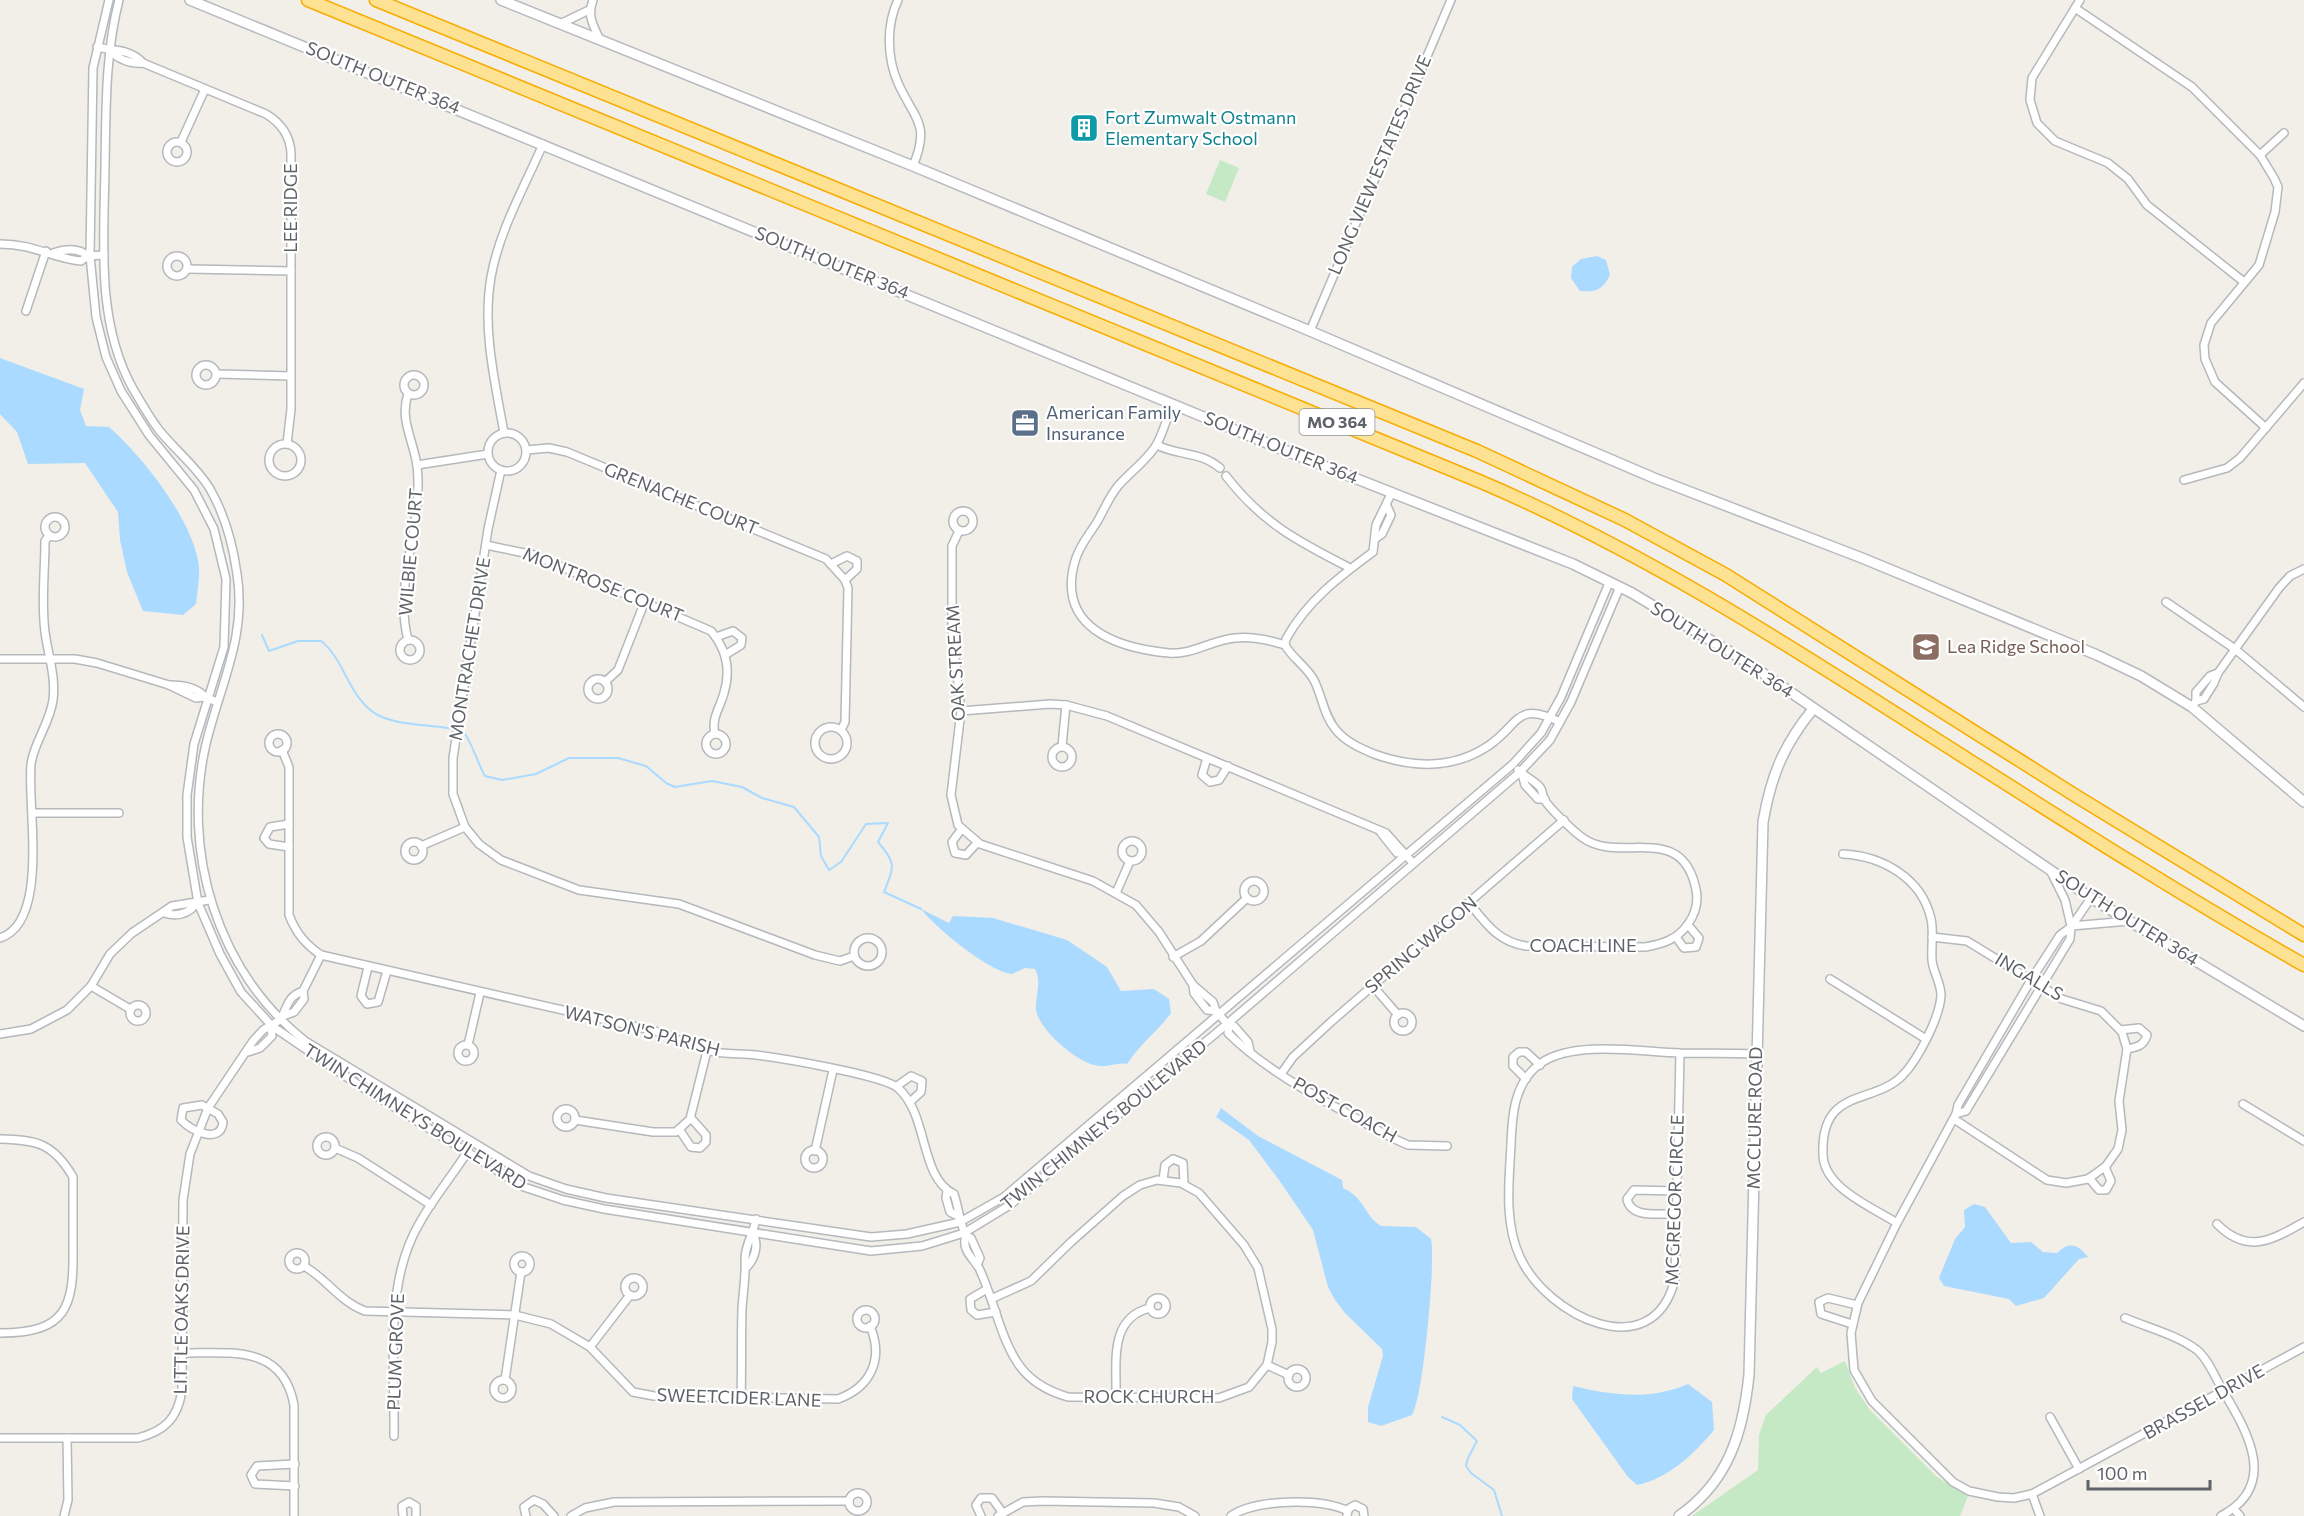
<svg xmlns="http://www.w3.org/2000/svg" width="2304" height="1516" viewBox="0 0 2304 1516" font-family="Commissioner,sans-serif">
	<rect width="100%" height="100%" fill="#f1efe8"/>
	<!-- green -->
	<g fill="#c5e8c5">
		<polygon points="1220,160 1239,168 1225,202 1206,194"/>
		<polygon points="1845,1361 1855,1388 1870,1410 1937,1477 1968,1496 1960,1516 1692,1516 1758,1470 1759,1435 1766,1415 1817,1367 1821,1373"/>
	</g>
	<!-- water -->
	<g fill="#aadaff">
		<path d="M 1597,256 L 1606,260 L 1610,275 C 1602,290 1597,292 1580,291 L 1571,278 L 1572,267 L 1581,259 Z"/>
		<path d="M 0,358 L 84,389 L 80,410 L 86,426 L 109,427 C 143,457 194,521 199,567 C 200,579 197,592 196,604 L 183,615 L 143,611 L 127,572 L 120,540 L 118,512 L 85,463 L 28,464 L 17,432 L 0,414 Z"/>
		<path d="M 921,909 L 949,923 L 953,916 L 993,918 L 1067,940 L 1107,967 L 1121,991 L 1154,989 L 1169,999 L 1171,1013 C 1158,1031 1139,1045 1127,1064 C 1118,1062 1109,1067 1100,1066 C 1079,1065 1039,1030 1036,1010 C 1035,996 1042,982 1035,969 L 1025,968 L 1012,974 C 988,971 936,928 921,909 Z"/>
		<path d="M 1221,1108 L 1258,1136 L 1342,1180 L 1343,1188 C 1365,1198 1363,1214 1381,1226 L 1416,1227 L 1431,1239 C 1436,1261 1423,1399 1412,1415 L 1381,1426 L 1368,1422 L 1368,1407 L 1383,1356 L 1382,1349 L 1345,1313 L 1335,1300 L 1328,1287 L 1313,1230 L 1279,1180 L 1249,1140 L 1216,1117 Z"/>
		<path d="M 1974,1204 L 1985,1207 L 2011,1243 L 2031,1242 L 2043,1252 L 2057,1253 C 2069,1241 2078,1244 2088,1257 L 2079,1259 L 2044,1298 L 2016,1306 L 2009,1299 L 1944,1286 L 1939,1278 L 1955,1239 L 1965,1227 L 1964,1210 Z"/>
		<path d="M 1688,1384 L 1712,1402 L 1714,1430 C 1695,1453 1668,1479 1637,1485 L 1628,1477 L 1572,1399 L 1573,1386 C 1612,1395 1649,1401 1688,1384 Z"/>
	</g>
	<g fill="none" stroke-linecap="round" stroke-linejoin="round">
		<!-- stream -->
		<g stroke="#aadaff" stroke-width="2">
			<path d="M 262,635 L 269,651 L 298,641 L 321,641 C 345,660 349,698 376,714 C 398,726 424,724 448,728 C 452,729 459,729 462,731 C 470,736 478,765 485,776 L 502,780 L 536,774 L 569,758 L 618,758 L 646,766 L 666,783 L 675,787 L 712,781 L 742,787 L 762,798 L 794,807 L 819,837 L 821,856 L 829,870 L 841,862 L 866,824 L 888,823 L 878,842 C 897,864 894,866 884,892 L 921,909"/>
			<polyline points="1442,1417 1460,1425 1477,1441 1468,1458 1466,1466 1471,1473 1494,1490 1502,1516"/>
		</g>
		<!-- street casing -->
		<g stroke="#b5b8bc" stroke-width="10">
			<g id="street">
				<polyline points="109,0 93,68 90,256 96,317 106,357 121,391 149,435 194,490 214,529 226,579 224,647 194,744 187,795 187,837 198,903 220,954 241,992 272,1026 360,1086 524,1187 563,1200 604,1209 871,1251 922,1246 964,1233 1010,1205 1227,1024 1520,772 1550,740 1571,702 1619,589"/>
				<path d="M 119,0 C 105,55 106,110 105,167 C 104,240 96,321 132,387 C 140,401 149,417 159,430 C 175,450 197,467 210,489 C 225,515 233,545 237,574 C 247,637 220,685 206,744 C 181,852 217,971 305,1041 L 529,1176 L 566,1189 L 606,1198 L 871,1237 L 907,1234 L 960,1222 L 1004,1197 L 1513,764 L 1541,733 L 1561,697 L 1609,583"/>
				<path d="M 593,0 C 587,16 593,25 600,40"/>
				<path d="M 898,0 C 886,25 887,58 898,83 C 914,119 931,123 913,166"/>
				<polyline points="2080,0 2032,78 2030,100 2037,123 2055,141 2108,163 2128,179 2147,205 2244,282"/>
				<polyline points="2075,8 2192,87 2260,155 2274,178 2278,187 2275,212 2259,265 2211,323 2204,345 2205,359 2215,382 2266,428"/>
				<polyline points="560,24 589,10"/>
				<path d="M 97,47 C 114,51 131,49 143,63 L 266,114 C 281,123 290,135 291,153 L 291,409 L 287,444"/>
				<path d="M 109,50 C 118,59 129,64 143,63"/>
				<circle cx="177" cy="152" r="10"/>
				<polyline points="181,142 205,89"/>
				<polyline points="2260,155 2284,133"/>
				<path d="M 0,244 C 35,244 51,258 81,261 L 88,256 L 104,255"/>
				<path d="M 53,253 C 65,249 79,248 88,256"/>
				<circle cx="177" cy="266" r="10"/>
				<polyline points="187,269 291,271"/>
				<polyline points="26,311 46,251"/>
				<polyline points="1310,331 1451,0"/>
				<circle cx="206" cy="375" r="10"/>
				<polyline points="217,374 291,376"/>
				<circle cx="414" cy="385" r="10"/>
				<path d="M 408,394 C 399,420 414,441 417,466 C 424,524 393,583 408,640"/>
				<path d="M 1172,404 C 1167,417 1163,435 1155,447 C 1145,462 1130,472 1118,486 C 1109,497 1104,510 1097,522 C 1089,535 1079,546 1075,561 C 1056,627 1116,648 1169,653 C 1192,655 1212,640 1235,638 C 1251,636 1269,640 1285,645"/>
				<path d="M 504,433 C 495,382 482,329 491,277 C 499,231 525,186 543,144"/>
				<circle cx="507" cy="452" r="19"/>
				<circle cx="285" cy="460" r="16"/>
				<path d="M 1157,445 C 1178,456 1200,451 1220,468"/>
				<polyline points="526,450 549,448 567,452 826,559 845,580 848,588 845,722 841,730"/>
				<polyline points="417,465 488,454"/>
				<polyline points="501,470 488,529 453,758 453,794 465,827 479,844 501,860 579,890 679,904 815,955 840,961 854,956"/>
				<path d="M 1226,476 C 1262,523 1299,542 1350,568"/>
				<polyline points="2184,480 2227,468 2240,458 2304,383"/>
				<path d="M 1392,492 L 1376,525 L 1373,552 C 1339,577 1307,601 1286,639 L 1285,645 C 1292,658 1306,666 1314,680 C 1322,696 1324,716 1336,730 C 1346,742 1360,748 1374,754 C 1413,768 1452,770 1488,746 C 1520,725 1515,700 1560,722"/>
				<circle cx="963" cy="521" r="10"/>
				<circle cx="55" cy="527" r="10"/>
				<polyline points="959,531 952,546 952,629 961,711 951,795 958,825 980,844 1093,881 1136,905 1159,932 1193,985 1213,1002 1216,1011 1229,1026 1234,1026 1248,1042 1250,1051"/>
				<polyline points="1375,539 1382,534 1391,515 1387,506"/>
				<path d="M 486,545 L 534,555 L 711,631 C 727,650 731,670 724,693 C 720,708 711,718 715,734"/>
				<polyline points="831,564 847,556 857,561 857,569 845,580"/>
				<polyline points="2166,602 2235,649 2304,707"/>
				<polyline points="716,637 733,631 742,638 741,645 725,655"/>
				<circle cx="410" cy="650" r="10"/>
				<polyline points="0,659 75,659 97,663 169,685 196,698 205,697 217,702"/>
				<circle cx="598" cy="689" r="10"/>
				<polyline points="605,682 618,670 645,601"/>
				<path d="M 169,685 C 182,685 197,687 205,697"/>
				<polyline points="2196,701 2196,692 2210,676 2218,673"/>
				<polyline points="2192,707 2196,701 2204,699 2214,683 2218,673 2279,588 2290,576 2304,569"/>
				<polyline points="961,711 1050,704 1066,705 1107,716 1386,833 1413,863"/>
				<circle cx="831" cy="743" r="16"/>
				<circle cx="716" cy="744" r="10"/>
				<circle cx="278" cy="743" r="9"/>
				<polyline points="1062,746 1066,705"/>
				<circle cx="1062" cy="757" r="10"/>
				<path d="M 282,750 L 289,767 L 289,915 C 296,933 305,944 321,955 L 655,1031 C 673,1036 689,1046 706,1050 C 722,1055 740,1053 756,1055 C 780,1058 883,1075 898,1088 C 929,1115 919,1177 954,1194 C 959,1209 959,1221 966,1236 C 961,1250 973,1258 979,1268 C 993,1297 1000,1336 1017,1362 C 1029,1381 1047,1391 1068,1397 L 1219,1398 L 1249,1387 L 1267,1365 L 1272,1342 L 1272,1329 L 1258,1268 L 1244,1245 L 1199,1193 L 1181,1183 L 1157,1180 L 1140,1185 L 1123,1196 L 1071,1242 L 1031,1281 L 991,1299"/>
				<polyline points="1207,758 1202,775 1210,782 1219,780 1228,766"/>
				<polyline points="1522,774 1525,785 1538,799 1545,799"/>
				<polyline points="32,813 119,813"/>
				<polyline points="289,824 270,827 264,838 269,844 289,847"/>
				<polyline points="961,830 952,842 955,853 966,855 977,843"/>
				<polyline points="1381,833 1397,853 1403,853"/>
				<circle cx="1132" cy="851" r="10"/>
				<circle cx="414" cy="851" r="9"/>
				<polyline points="421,846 465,827"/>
				<path d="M 1843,854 C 1882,856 1922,878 1931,919 C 1934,932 1931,946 1932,960 C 1933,972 1941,983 1941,995 C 1940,1017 1918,1060 1902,1076 C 1873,1105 1820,1087 1823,1155 C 1824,1188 1872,1207 1897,1223"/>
				<polyline points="2050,870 2065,900 2071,926 2129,921"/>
				<circle cx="1254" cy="891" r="10"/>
				<polyline points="1116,893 1130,861"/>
				<polyline points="2091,898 2071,927 2060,935 2031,980 1958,1105 1956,1114 1897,1223 1858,1303 1851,1333 1854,1370 1872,1401 1953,1482 1969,1491 1998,1497 2014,1498 2032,1494 2304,1347"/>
				<path d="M 1470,904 C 1487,925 1499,942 1526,946 L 1645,947 C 1662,944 1677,940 1688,924 C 1696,913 1699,899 1695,885 C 1679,822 1619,864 1583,838 C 1573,831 1549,808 1544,799 C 1542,794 1543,790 1539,786 C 1532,779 1524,776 1518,770"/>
				<path d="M 164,913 C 177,917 188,914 196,904"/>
				<polyline points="1676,937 1684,948 1696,947 1699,938 1688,925"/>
				<polyline points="1932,937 1967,941 2062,999 2101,1011 2122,1032 2127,1049 2119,1101 2122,1130 2118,1149 2106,1166 2088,1179 2066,1183 2047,1180 1954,1119"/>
				<circle cx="868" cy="952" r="14"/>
				<path d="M 0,938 C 50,922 27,807 31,764 C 34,742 50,723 53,700 C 56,676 48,655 45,632 C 41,602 45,571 45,541 L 49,536"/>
				<polyline points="1173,957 1201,941 1247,898"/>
				<polyline points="368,967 361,996 367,1004 378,1002 387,971"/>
				<polyline points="1830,979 1926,1039"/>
				<polyline points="1193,985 1194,993 1207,1010 1216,1011"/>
				<polyline points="91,986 130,1009"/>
				<polyline points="1373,986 1398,1015"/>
				<circle cx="138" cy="1013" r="8"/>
				<circle cx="1403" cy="1022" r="9"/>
				<polyline points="283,1016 294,1012 304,999 303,991"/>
				<path d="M 1229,1026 L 1228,1033 C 1272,1077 1336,1106 1390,1137 L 1408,1145 L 1447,1146"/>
				<path d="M 2120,1030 L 2139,1028 L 2147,1035 C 2144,1046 2137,1047 2127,1049"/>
				<polyline points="0,1034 31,1029 67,1010 91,986 110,954 132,933 172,906 209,900"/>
				<circle cx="466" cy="1053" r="8"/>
				<polyline points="468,1045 480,993"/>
				<polyline points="248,1052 260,1048 272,1036 271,1028"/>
				<path d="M 1680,1053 L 1675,1279 C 1653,1369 1546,1315 1520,1257 C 1504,1223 1509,1181 1511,1145 C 1512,1115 1514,1082 1541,1063 C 1575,1040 1641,1052 1680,1053 C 1706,1053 1731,1053 1757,1054"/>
				<polyline points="1281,1074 1293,1057 1332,1021 1564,820"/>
				<polyline points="1526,1079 1513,1066 1513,1057 1519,1052 1526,1052 1540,1065"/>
				<polyline points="897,1086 911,1076 922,1081 921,1092 910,1102"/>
				<polyline points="2243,1104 2304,1141"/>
				<path d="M 202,1105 L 218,1114 L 223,1122 C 221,1145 191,1131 181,1120 L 183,1108 Z"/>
				<circle cx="566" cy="1118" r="9"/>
				<polyline points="1956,1114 1966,1111 2070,939 2071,927"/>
				<polyline points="575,1120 653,1132 676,1132 690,1119 707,1051"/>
				<polyline points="679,1129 691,1147 700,1148 706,1142 706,1135 691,1118"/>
				<circle cx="326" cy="1146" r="9"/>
				<path d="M 0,1139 C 37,1140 53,1143 73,1177 C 73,1200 73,1224 73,1247 C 74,1307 67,1333 0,1333"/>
				<polyline points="335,1148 358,1158 431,1205"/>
				<circle cx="814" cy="1159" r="9"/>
				<polyline points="815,1151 833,1070"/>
				<polyline points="2089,1178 2099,1190 2106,1190 2111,1181 2105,1167"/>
				<polyline points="1163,1180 1165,1165 1173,1159 1183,1163 1184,1184"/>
				<polyline points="947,1191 946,1198 950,1212 958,1216"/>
				<path d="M 1676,1214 C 1659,1213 1631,1219 1627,1199 L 1634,1190 L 1677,1191"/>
				<path d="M 2217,1224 C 2248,1255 2272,1240 2304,1222"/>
				<polyline points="966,1236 971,1238 980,1258 977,1265"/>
				<circle cx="297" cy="1261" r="8"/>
				<circle cx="522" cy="1264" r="8"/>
				<path d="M 304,1266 C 327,1279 340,1302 365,1311 L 515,1315 L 551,1324 L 590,1347 L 633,1392 L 654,1396 L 838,1399 C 871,1387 884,1359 870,1326"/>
				<path d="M 747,1267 C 755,1258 759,1245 753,1234"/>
				<circle cx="634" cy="1287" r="9"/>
				<polyline points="987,1289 970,1299 971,1310 977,1315 996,1312"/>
				<circle cx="1158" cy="1306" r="8"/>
				<circle cx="866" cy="1319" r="9"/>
				<path d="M 2125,1318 C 2149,1328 2177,1335 2197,1350 C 2208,1359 2215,1377 2222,1389 C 2247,1431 2280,1485 2221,1516"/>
				<polyline points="1852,1324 1821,1314 1819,1302 1828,1298 1857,1305"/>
				<polyline points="590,1347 630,1295"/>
				<path d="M 184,1353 C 232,1353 283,1345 294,1405 L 294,1516"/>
				<polyline points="1267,1365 1289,1375"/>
				<circle cx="1297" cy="1378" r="9"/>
				<polyline points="505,1380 521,1272"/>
				<circle cx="503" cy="1389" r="9"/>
				<path d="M 741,1398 C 742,1368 741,1339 742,1309 C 743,1292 746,1276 745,1259 C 745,1244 754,1233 756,1219"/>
				<path d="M 1116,1398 C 1117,1364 1108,1318 1150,1308"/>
				<polyline points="2050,1417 2079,1469"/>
				<path d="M 394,1436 C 395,1379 387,1307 406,1253 C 418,1216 447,1184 468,1151"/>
				<path d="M 0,1438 L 138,1438 C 165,1431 178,1418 182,1390 L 183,1200 L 190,1154 L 208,1108 L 253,1041 L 263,1030 L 280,1020 C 288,1008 286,997 303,991 L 321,955"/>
				<polyline points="295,1464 257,1466 251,1475 255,1484 295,1486"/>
				<circle cx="858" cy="1502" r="9"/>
				<polyline points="2032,1494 2040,1516"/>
				<polyline points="2234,1509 2240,1516"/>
				<polyline points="64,1516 68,1500 67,1438"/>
				<polyline points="403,1516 402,1506 409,1502 416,1506 416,1516"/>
				<polyline points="526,1516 524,1507 534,1500 543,1504 554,1516"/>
				<polyline points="571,1516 585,1508 614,1502 849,1501"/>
				<polyline points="981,1516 976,1505 981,1498 992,1498 1002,1512"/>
				<polyline points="998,1516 1023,1502 1043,1501 1154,1503 1179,1507 1195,1516"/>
				<path d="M 1231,1516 C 1256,1499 1320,1498 1348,1511"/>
				<polyline points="1347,1516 1348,1509 1355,1505 1363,1509 1364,1516"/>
			</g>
		</g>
		<!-- secondary casing -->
		<g stroke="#b6babf" stroke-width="12">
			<g id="secondary">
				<polyline points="190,0 1296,455 1573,564 1632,593 1745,661 2091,898 2304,1026"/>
				<polyline points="501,0 913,166 1310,331 1654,478 1862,558 2097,655 2141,676 2192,707 2304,802"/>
				<path d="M 1679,1516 C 1729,1481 1743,1432 1749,1375 L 1763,822 C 1771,776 1783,746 1813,709"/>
			</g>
		</g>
		<!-- highway casing -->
		<g stroke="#f9ab00" stroke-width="15">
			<g id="highway">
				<path d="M 308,0 L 1479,481 C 1639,549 1784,642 1931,736 C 2054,814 2177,893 2304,965"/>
				<polyline points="376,0 1477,451 1625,520 1726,575 2076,796 2304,935"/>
			</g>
		</g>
		<!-- street -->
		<use href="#street" stroke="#fff" stroke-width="7"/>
		<!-- secondary -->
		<use href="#secondary" stroke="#fff" stroke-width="9"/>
		<!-- highway -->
		<use href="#highway" stroke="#fde293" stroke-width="12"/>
	</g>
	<!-- icons -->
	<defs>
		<g id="building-square" transform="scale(1.5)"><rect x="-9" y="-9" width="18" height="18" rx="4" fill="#0f9aa8" stroke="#fff"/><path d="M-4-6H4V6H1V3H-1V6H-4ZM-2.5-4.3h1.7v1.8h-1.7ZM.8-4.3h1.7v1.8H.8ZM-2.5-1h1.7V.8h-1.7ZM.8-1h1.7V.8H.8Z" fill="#fff"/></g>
		<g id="office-square" transform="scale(1.5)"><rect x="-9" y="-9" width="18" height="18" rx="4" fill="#5c6f8a" stroke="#fff"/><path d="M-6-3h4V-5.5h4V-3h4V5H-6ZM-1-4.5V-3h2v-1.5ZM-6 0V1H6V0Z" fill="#fff"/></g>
		<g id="school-square" transform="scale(1.5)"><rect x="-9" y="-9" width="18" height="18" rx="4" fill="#8d6e63" stroke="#fff"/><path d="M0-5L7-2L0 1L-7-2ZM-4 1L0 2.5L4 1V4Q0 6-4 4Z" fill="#fff"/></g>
	</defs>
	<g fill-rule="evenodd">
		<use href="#building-square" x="1084" y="128"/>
		<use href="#office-square" x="1025" y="423"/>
		<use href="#school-square" x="1926" y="647"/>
	</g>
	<g text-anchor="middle" stroke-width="4.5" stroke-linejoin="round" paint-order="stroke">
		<!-- shield labels -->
		<rect fill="#fff" stroke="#8f9295" stroke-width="1.5" x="1299.5" y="409" width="75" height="26" rx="4.5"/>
		<g font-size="16" font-weight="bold" fill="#5f6368">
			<text x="1337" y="428">MO 364</text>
		</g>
		<!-- street labels -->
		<g font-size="18" fill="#5f6368" stroke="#fff">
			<text transform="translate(383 78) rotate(22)" y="6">SOUTH OUTER 364</text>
			<text transform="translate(1380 165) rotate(-67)" y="6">LONG VIEW ESTATES DRIVE</text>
			<text transform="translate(291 208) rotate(-90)" y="6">LEE RIDGE</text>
			<text transform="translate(832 263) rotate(22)" y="6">SOUTH OUTER 364</text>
			<text transform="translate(1281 448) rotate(22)" y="6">SOUTH OUTER 364</text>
			<text transform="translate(681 499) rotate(22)" y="6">GRENACHE COURT</text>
			<text transform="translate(411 552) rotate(-85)" y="6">WILBIE COURT</text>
			<text transform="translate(603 585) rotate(22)" y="6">MONTROSE COURT</text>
			<text transform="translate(470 649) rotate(-81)" y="6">MONTRACHET DRIVE</text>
			<text transform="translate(1722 650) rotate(32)" y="6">SOUTH OUTER 364</text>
			<text transform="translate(956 663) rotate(-93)" y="6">OAK STREAM</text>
			<text transform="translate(2127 918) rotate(32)" y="6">SOUTH OUTER 364</text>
			<text transform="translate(1421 945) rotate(-40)" y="6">SPRING WAGON</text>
			<text x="1583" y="952">COACH LINE</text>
			<text transform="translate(2029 977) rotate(31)" y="6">INGALLS</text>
			<text transform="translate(642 1031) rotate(14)" y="6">WATSON'S PARISH</text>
			<text transform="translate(1345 1110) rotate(29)" y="6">POST COACH</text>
			<text transform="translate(415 1117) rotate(32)" y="6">TWIN CHIMNEYS BOULEVARD</text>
			<text transform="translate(1755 1118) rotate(-89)" y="6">MCCLURE ROAD</text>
			<text transform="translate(1104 1125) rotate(-39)" y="6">TWIN CHIMNEYS BOULEVARD</text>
			<text transform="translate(1675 1200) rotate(-88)" y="6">MCGREGOR CIRCLE</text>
			<text transform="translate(182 1310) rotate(-89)" y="6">LITTLE OAKS DRIVE</text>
			<text transform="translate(396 1352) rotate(-88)" y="6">PLUM GROVE</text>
			<text x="1149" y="1403">ROCK CHURCH</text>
			<text transform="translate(739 1398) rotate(2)" y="6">SWEETCIDER LANE</text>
			<text transform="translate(2204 1402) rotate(-29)" y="6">BRASSEL DRIVE</text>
		</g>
		<!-- culture labels -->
		<g font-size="18" fill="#0d838f" stroke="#fff" text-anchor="start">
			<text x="1105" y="124">Fort Zumwalt Ostmann<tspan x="1105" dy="21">Elementary School</tspan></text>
		</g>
		<!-- service labels -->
		<g font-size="18" fill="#4e5e75" stroke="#fff" text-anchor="start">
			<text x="1046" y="419">American Family<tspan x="1046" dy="21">Insurance</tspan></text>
		</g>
		<!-- education labels -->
		<g font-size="18" fill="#785e54" stroke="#fff" text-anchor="start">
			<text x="1947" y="653">Lea Ridge School</text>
		</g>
	</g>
	<!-- scale -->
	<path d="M2088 1480v9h122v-9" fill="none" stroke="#5f6368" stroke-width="3"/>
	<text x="2097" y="1480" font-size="18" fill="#5f6368" stroke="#ffffff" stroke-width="4.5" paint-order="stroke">100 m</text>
</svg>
